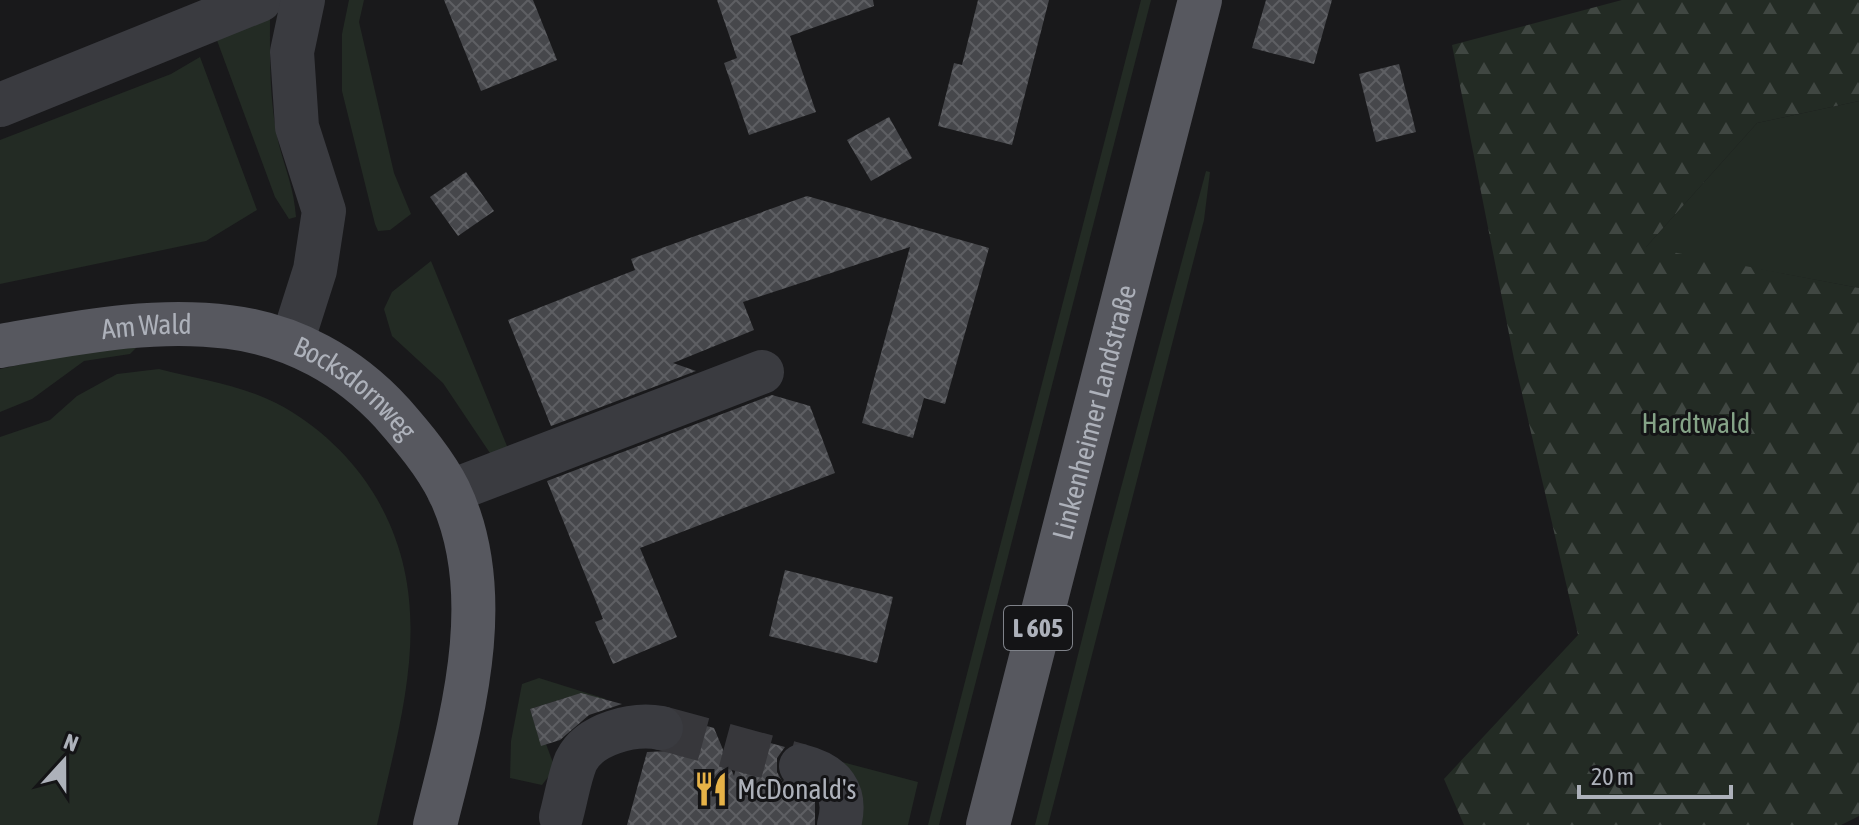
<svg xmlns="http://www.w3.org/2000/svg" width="1859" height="825" viewBox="0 0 1859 825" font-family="'Asap Condensed',sans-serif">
	<defs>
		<pattern id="forest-firs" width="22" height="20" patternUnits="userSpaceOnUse" patternTransform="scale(2)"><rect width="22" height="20" fill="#232b24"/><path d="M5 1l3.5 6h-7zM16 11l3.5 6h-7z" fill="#404742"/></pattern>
		<pattern id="building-cross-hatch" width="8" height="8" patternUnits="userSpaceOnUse" patternTransform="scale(2)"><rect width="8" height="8" fill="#46474b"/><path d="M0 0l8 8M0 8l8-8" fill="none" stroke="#5e5f63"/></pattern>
	</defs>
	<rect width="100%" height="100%" fill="#19191b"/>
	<!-- green -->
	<g fill="#232b24">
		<polygon points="349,0 364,0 359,22 394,173 411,214 390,230 378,231 375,224 342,91 342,34"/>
		<polygon points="1141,0 1151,0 939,825 928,825"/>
		<path d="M 270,16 C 270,60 269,102 279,145 C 286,171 294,189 296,217 L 289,219 L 275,197 L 215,35 Z"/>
		<polygon points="200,57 257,210 206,241 0,284 0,140 171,74"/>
		<polygon points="1859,101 1859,288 1645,248 1757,123"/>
		<polygon points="1206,171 1210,172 1204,220 1060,779 1048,825 1035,825 1107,540"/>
		<polygon points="431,261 509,451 494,459 443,383 392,336 384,309 392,292"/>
		<polygon points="138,346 130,354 84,361 32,399 0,412 0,369 66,355"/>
		<path d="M 159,369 C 197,379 241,385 276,403 C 317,424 354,459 377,499 C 438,605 402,713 377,825 L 0,825 L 0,437 L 50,420 L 77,396 L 117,374 Z"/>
		<polygon points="539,678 606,699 568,697 530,709 541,744 546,744 555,768 542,785 510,778 511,741 522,684"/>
		<polygon points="804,752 918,782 908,825 850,825"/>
	</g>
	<!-- forest -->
	<polygon fill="url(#forest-firs)" points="1622,0 1859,0 1859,101 1757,123 1646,247 1859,288 1859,816 1841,825 1464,825 1444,779 1578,635 1514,359 1452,45"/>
	<!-- building -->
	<g fill="url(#building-cross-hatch)">
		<polygon points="444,0 533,0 557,60 481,91"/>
		<polygon points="717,0 873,0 874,6 790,36 816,112 749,135 724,63 737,58"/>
		<polygon points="978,0 1049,0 1012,145 938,126 954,63 962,65"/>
		<polygon points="1266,0 1332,0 1314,64 1252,48"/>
		<polygon points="1399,64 1416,132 1376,142 1359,74"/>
		<polygon points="889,117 912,158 871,181 847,140"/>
		<polygon points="466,172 494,211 458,236 430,197"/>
		<polygon points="807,196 989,248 945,404 924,398 913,438 862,423 910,247 743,302 754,330 673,363 696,371 551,426 508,320 635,270 631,259"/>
		<polygon points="772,395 810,406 835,473 640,548 677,637 613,664 595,622 603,619 547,481"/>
		<polygon points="785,570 893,597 877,663 769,636"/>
		<polygon points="581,693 622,704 589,715 560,740 541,746 530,709"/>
		<polygon points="684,720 714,728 734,776 744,736 785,747 777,758 777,772 783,783 815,800 815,825 627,825 647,752 670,751 681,743 686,731"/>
	</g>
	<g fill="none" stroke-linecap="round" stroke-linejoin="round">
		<!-- minor-tunnel -->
		<polyline stroke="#37373b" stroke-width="44" stroke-dasharray="44 22" stroke-linecap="butt" points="661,728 801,766"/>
		<!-- minor -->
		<g stroke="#3a3b40" stroke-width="44">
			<polyline points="0,105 260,0"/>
			<polyline points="292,342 315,270 324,211 297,127 292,52 303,0"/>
			<polyline points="449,492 762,372"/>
			<path d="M 801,766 C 833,774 848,792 839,825"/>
			<path d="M 561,817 C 566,799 569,778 576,761 C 590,733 634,723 661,728"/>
		</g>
		<!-- major -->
		<g stroke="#57585f" stroke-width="44">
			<path id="s1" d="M 0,346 C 76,333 152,317 229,327 C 293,335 349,366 392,413 C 413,437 435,463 449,491 C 499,595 461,721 435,825"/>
			<path id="s2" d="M 988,825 L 1200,0"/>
		</g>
	</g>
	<!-- icons -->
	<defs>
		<g id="restaurant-bare" transform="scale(2.76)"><path d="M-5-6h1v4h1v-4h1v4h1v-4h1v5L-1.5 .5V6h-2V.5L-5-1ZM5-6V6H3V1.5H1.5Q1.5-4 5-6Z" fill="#e6b247" stroke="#141416" stroke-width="2.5" paint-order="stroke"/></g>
	</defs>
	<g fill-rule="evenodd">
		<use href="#restaurant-bare" x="711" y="789"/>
	</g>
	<g text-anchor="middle" stroke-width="6" stroke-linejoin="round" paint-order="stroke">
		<!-- shield labels -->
		<rect fill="#141416" stroke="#7f8289" stroke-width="2" x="1004" y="606" width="68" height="44" rx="6"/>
		<g font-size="26" font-weight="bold" fill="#adb1ba">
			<text x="1038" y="637">L 605</text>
		</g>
		<!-- street labels -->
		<g font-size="28" fill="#adb1ba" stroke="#141416">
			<text dy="10" stroke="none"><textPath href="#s1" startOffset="148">Am Wald</textPath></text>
			<text dy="10" stroke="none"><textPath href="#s1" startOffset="374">Bocksdornweg</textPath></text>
			<text dy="10" stroke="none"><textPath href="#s2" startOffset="426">Linkenheimer Landstraße</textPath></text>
		</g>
		<!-- park labels -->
		<g font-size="28" fill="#85a387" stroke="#141416">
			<text x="1696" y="433">Hardtwald</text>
		</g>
		<!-- poi labels -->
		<g font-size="28" fill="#adb1ba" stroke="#141416" text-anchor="start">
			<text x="737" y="799">McDonald's</text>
		</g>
	</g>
	<!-- north arrow -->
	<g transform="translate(64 761) rotate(21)" stroke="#141416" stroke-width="6" paint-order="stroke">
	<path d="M0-6L14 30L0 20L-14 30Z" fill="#adb1ba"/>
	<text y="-12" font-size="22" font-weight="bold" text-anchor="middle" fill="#adb1ba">N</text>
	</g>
	<!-- scale -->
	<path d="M1579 785v12h152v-12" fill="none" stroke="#adb1ba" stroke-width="4"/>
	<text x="1591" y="785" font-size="24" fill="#adb1ba" stroke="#141416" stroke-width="6" paint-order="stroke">20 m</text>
</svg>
